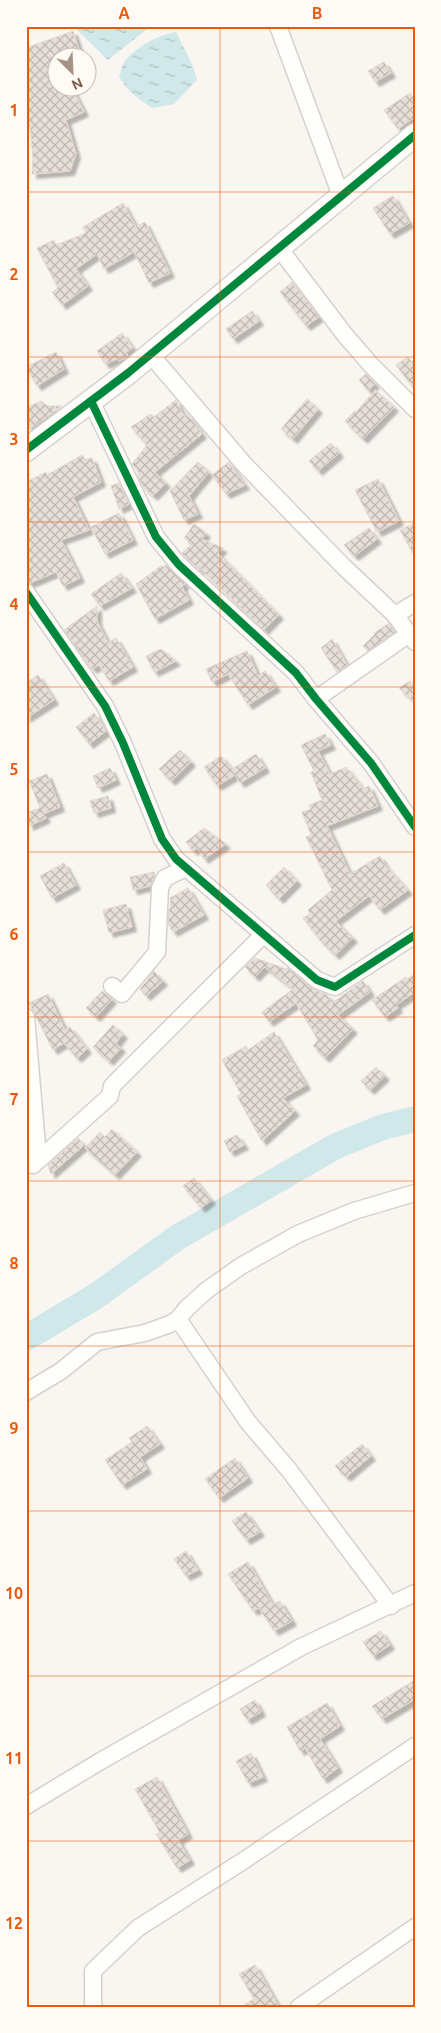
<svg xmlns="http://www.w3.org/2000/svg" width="441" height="2033" viewBox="0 0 441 2033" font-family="Ubuntu,sans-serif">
	<defs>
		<pattern id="water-ripples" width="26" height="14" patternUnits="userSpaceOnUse" patternTransform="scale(1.25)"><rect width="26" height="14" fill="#d0e8ea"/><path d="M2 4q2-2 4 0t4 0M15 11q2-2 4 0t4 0" fill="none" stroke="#aebfc0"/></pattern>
		<pattern id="building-cross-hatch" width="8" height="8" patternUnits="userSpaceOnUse" patternTransform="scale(1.25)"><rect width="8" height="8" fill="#e6ded7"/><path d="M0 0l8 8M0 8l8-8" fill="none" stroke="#bfb7b1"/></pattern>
		<filter id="shadow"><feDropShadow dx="4.5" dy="4.5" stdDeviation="1" flood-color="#0004"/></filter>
	</defs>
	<rect width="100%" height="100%" fill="#f9f5f0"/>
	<!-- water -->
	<g fill="url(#water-ripples)">
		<polygon points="73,26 151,26 108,60"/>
		<path d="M 176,32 L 193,66 L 197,80 L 174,104 L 152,108 C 138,99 126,90 119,76 C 121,71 122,65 125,61 C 136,47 158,35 176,32 Z"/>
	</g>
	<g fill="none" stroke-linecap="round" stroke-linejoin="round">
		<!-- river -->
		<polyline stroke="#d0e8ea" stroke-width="26" points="26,1338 96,1296 178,1237 336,1146 383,1127 415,1119"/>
	</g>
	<!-- building -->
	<g fill="url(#building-cross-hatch)" stroke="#e2d8d2" filter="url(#shadow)">
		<polygon points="73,31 82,58 58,58 58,88 72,88 84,112 66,120 76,154 70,171 32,174 33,159 30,125 26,127 26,48"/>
		<polygon points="384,62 391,73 375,82 368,71"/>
		<polygon points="410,93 415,100 415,117 398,129 384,110"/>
		<polygon points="393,196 409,223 390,234 373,208"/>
		<polygon points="123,203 136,227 145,222 170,273 149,283 134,252 104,269 97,254 76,269 88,286 62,305 52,292 58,288 37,248 54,240 56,245 86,233 83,227"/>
		<polygon points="292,282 319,317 306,326 280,292"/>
		<polygon points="252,311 259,321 233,339 226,329"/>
		<polygon points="122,333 133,348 126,352 128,356 125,358 119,361 117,359 105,364 97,351"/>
		<polygon points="56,352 64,369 37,386 26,367"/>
		<polygon points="408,357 415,366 415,390 396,365"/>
		<polygon points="366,374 375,384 368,390 359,380"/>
		<polygon points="375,390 394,407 363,439 345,421 355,411 356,412"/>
		<polygon points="307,399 318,409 293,439 281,429"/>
		<polygon points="176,400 184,416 188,414 202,434 155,472 166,483 153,496 144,488 137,475 140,474 132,464 147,445 131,427 151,414 154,417"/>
		<polygon points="41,401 47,406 62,406 30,429 26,423 26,408"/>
		<polygon points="331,443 339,453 318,471 309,461"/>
		<polygon points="82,455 86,460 92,458 101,482 73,497 89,530 61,540 80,578 63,586 56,572 30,583 26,582 26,482 46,472 47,475"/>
		<polygon points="198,462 209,472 189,496 198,514 184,520 170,491"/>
		<polygon points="229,462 245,485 226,494 212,475"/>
		<polygon points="378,479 399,521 377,532 355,490"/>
		<polygon points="119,483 129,504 119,509 111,486"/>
		<polygon points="119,513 133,540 105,554 91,527"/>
		<polygon points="415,523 415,557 400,530"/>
		<polygon points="194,524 206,533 202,539 223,548 218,553 279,615 264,630 201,569 200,570 182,553 192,544 184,538"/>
		<polygon points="369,528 377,539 354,556 344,545"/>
		<polygon points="166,565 185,584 182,587 189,600 155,619 136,584 161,566 163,567"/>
		<polygon points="121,573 132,588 100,606 91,594"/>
		<polygon points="97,606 97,621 108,643 116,638 133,667 109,681 99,665 92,669 64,630"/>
		<polygon points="389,623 395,632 368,651 363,646 375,634 374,633"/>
		<polygon points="332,639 347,665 337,672 321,648"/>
		<polygon points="161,649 176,661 154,672 146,656"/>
		<polygon points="247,651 258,676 265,671 276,687 248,705 228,674 212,682 206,669"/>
		<polygon points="38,675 54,700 26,718 26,683"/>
		<polygon points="410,681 415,687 415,703 399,688"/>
		<polygon points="94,713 106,731 89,744 76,727"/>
		<polygon points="325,734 331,745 318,751 330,774 346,767 363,789 369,786 378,806 327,826 350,874 380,856 386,866 408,890 380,910 369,896 336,921 353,938 335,955 320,940 303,918 310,914 308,910 332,890 306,837 311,835 302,812 311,809 309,805 322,800 311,772 314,771 301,745"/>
		<polygon points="180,750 191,762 171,781 159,769"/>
		<polygon points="256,754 265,768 240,783 235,775 217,786 204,767 221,756 232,769"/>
		<polygon points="110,768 116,780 98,788 93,776"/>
		<polygon points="47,774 60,807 43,814 46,818 29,826 26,813 40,808 29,781"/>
		<polygon points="108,796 111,808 94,813 90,801"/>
		<polygon points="204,828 226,844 204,859 197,848 193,851 186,842"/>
		<polygon points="64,863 76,885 52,898 40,876"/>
		<polygon points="284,867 297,881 279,899 266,885"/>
		<polygon points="154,872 155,877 150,886 133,890 130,877"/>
		<polygon points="188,888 204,915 173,932 168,924 169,909 171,908 170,898"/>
		<polygon points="126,904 132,927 109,933 103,910"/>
		<polygon points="255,958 286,969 288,968 311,988 327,995 332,1003 363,981 370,992 338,1015 353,1029 325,1058 313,1046 318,1040 296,1003 269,1022 262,1012 293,989 265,967 255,977 245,967"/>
		<polygon points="154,971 163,981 146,996 140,989"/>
		<polygon points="415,974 415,992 396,1005 398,1008 385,1017 372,1000 406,977 407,979"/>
		<polygon points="102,991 112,999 96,1017 86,1008"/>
		<polygon points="48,994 65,1030 70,1027 87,1049 77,1058 64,1043 53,1050 29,1003"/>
		<polygon points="113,1025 123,1034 116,1043 121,1048 109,1061 93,1047"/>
		<polygon points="274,1032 306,1085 283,1098 295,1111 262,1141 237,1096 241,1094 222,1060 246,1046 248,1050"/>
		<polygon points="376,1067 385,1076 370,1090 361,1081"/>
		<polygon points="112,1129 137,1152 115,1175 85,1148 100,1132 105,1137"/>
		<polygon points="237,1135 244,1145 230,1152 224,1141"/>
		<polygon points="78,1138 84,1145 51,1174 48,1165"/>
		<polygon points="194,1178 211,1200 201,1208 183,1186"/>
		<polygon points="147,1426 160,1444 140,1457 147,1469 122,1485 105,1460 132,1442 129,1438"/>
		<polygon points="362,1444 371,1456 346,1477 335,1466"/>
		<polygon points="235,1458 248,1478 219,1498 205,1479"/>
		<polygon points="246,1512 260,1532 246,1540 232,1521"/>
		<polygon points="186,1551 198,1570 186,1576 174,1559"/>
		<polygon points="248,1562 273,1605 280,1601 292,1621 274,1631 259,1608 253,1611 228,1574"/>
		<polygon points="381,1631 390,1645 373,1656 363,1642"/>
		<polygon points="415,1680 415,1699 382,1719 372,1706"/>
		<polygon points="255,1700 261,1712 247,1720 240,1709"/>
		<polygon points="327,1703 340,1726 320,1739 338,1768 323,1779 305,1748 300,1751 287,1727"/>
		<polygon points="251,1753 263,1777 248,1783 236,1761"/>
		<polygon points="157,1777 188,1834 178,1840 190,1860 177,1868 156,1834 160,1833 135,1789"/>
		<polygon points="255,1965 279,2007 241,2007 254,1999 239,1974"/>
	</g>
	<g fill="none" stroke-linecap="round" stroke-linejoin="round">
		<!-- street casing -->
		<g stroke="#d7d1cb" stroke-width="19">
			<g id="street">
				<polyline points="278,26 341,196"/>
				<polyline points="279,248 345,335 371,365 415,409"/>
				<polyline points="150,354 244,464 344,567 395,615 415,642"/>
				<polyline points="91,401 156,537 179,565 296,673 316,699 371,763 415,827"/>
				<polyline points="26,592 105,706 123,743 162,839 176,859 317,980 335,987 415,935"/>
				<polyline points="395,615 415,603"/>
				<polyline points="316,699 409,634"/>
				<polyline points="112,986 122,994 157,952 160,888 165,878 186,868"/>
				<polyline points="26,1017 37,1146 33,1165"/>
				<polyline points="33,1165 110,1096 112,1086 264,934"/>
				<polyline points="178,1319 248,1422 289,1470 391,1606"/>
				<polyline points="26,1392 61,1371 97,1342 145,1333 170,1324 178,1319 187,1308 207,1290 241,1266 298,1234 354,1211 415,1193"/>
				<polyline points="26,1806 99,1762 301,1647 415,1593"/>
				<polyline points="94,2007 93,2003 93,1971 138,1928 243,1861 415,1746"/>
				<polyline points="299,2007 415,1927"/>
			</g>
		</g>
		<!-- secondary casing -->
		<g stroke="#d9d2cb" stroke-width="25">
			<polyline id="secondary" points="26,450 128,373 415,135"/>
		</g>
		<!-- street -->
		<use href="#street" stroke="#fefefd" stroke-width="16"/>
		<!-- secondary -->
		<use href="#secondary" stroke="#fefefd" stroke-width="22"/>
		<!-- cycleway casing -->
		<g stroke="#fffaf3" stroke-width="11">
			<g id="cycleway">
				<polyline points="91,401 156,537 179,565 296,673 316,699 371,763 415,827"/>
				<polyline points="26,450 128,373 415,135"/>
				<polyline points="26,592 105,706 123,743 162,839 176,859 317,980 335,987 415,935"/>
			</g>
		</g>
		<!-- cycleway -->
		<use href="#cycleway" stroke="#00873e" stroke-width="8"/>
	</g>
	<!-- grid -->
	<path fill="none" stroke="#e8590c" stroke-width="1" stroke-opacity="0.55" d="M 220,26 L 220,2007M 26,192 L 415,192M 26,357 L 415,357M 26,522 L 415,522M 26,687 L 415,687M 26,852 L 415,852M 26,1017 L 415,1017M 26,1181 L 415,1181M 26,1346 L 415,1346M 26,1511 L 415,1511M 26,1676 L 415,1676M 26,1841 L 415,1841"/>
	<!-- border -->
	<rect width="441" height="2033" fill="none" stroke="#fffaf3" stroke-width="55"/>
	<!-- north arrow -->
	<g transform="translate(72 72) rotate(156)"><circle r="24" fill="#fffaf3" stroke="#cabbb1"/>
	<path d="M0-4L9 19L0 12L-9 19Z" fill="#a69286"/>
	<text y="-8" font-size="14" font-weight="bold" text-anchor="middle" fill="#7a5c4d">N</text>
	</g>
	<rect x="28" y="28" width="386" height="1978" fill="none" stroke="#e8590c" stroke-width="2"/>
	<g font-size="16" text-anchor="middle" font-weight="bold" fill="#e8590c">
		<text x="124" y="19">A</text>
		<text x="317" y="19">B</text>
		<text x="14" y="116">1</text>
		<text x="14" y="280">2</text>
		<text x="14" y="445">3</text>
		<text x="14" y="610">4</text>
		<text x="14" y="775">5</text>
		<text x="14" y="940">6</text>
		<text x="14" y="1105">7</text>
		<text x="14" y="1269">8</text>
		<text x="14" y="1434">9</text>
		<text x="14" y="1599">10</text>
		<text x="14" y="1764">11</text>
		<text x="14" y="1929">12</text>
	</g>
</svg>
